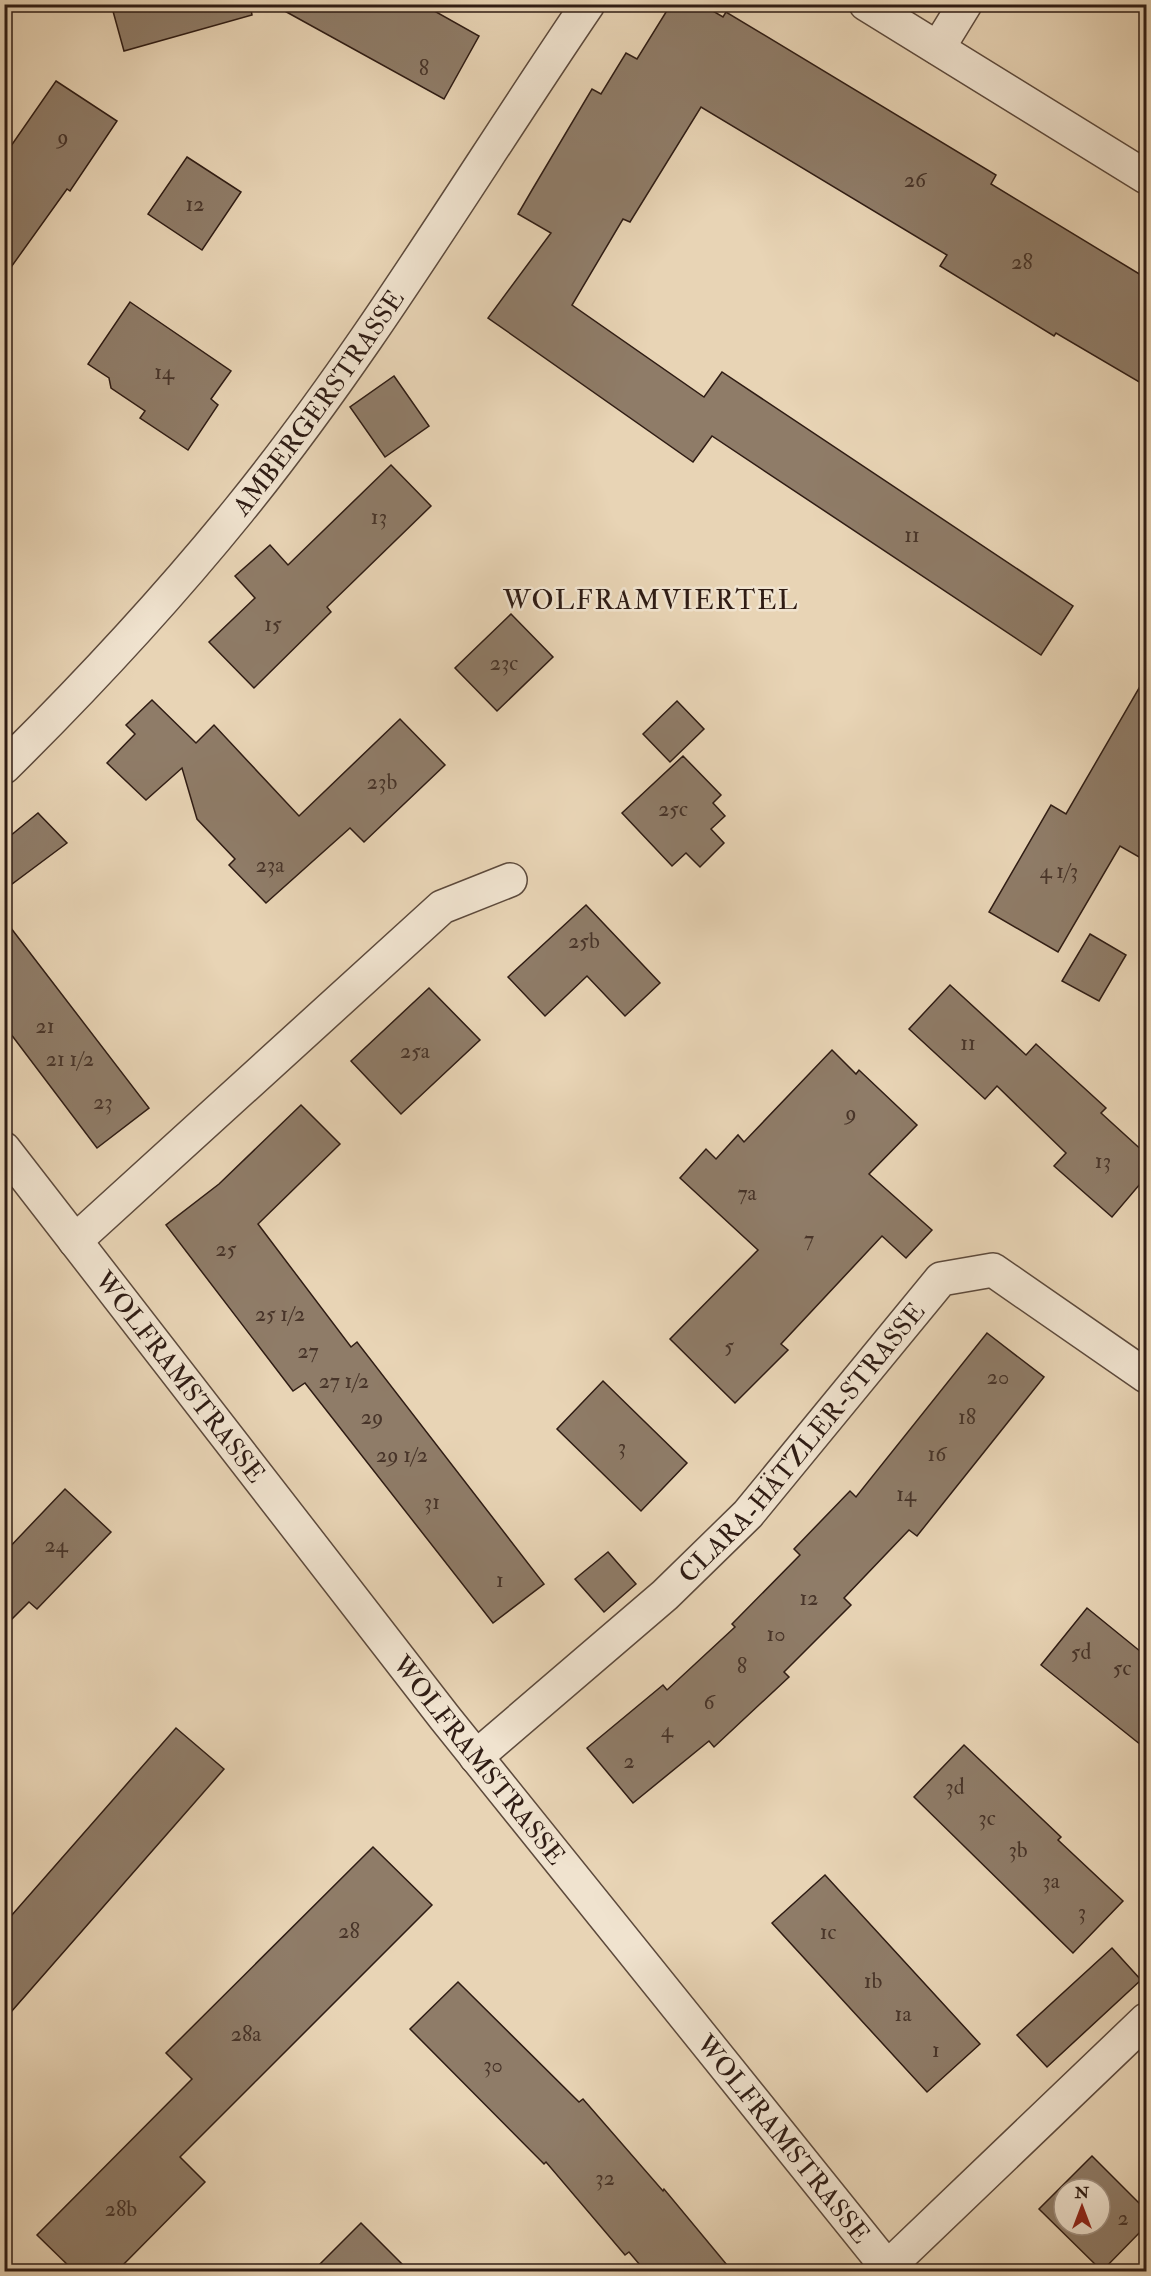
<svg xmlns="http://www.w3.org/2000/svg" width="1151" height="2276" viewBox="0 0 1151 2276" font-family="'IM FELL Double Pica',serif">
	<rect width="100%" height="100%" fill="#e8d4b5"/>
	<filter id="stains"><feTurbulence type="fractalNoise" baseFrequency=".00333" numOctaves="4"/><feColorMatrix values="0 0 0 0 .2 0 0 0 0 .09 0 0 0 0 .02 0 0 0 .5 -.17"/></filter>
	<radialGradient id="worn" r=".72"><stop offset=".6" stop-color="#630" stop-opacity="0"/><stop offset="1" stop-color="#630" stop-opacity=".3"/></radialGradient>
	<!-- building -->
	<g fill="#8f7c68" stroke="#2f1c14" stroke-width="1.5" fill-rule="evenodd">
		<polygon points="111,4 250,4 252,15 124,51"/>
		<polygon points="272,4 422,4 479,36 444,99"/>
		<polygon points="671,4 701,4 723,17 726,12 996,175 991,184 1146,278 1146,386 1056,333 1054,336 940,266 947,255 701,107 630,222 623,219 572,305 704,397 722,372 1073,606 1041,655 712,436 693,462 488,318 551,233 518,214 532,190 592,89 601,94 626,53 637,59"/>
		<polygon points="56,81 117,121 70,191 67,189 4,277 4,156"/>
		<polygon points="187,157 241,192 202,250 148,214"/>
		<polygon points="130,302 231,371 211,399 218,405 188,450 140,418 145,411 111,388 109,378 88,364"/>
		<polygon points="394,376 429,426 385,457 350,407"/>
		<polygon points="391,465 431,506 327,607 331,612 254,688 209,642 255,598 235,576 270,545 288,565"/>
		<polygon points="511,614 553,657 497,711 455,668"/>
		<polygon points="1146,676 1146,861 1120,846 1058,952 989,912 1051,805 1066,814"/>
		<polygon points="152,700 196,743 214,725 299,816 400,719 445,765 364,842 350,828 266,903 229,865 235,859 197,819 182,768 146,800 107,763 135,734 126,725"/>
		<polygon points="677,701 704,729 670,762 643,734"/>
		<polygon points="683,756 721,795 713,803 725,816 711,829 724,843 700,867 686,853 672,866 622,813"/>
		<polygon points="38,813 67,843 4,890 4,841"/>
		<polygon points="586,905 660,983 625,1016 587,976 545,1016 508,977"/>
		<polygon points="4,919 149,1108 97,1148 4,1025"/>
		<polygon points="1090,934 1126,955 1099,1001 1062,981"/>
		<polygon points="950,985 1026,1055 1036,1044 1106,1108 1101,1113 1146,1154 1146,1177 1112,1217 1054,1166 1066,1153 997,1086 985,1099 909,1029"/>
		<polygon points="429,988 480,1040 401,1114 351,1061"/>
		<polygon points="832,1050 856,1074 859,1070 917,1125 869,1174 932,1230 906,1258 882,1236 781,1344 788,1350 735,1403 670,1339 758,1250 680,1178 706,1149 716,1159 738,1135 744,1142"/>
		<polygon points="301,1105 340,1144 258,1224 351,1347 357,1342 544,1584 493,1623 305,1383 293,1391 166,1225 219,1184"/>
		<polygon points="987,1333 1044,1377 917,1536 909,1530 844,1598 851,1605 784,1672 789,1677 714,1747 709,1741 633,1803 587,1748 663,1685 667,1690 735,1627 732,1624 800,1555 794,1549 850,1491 856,1497"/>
		<polygon points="603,1381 687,1463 641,1511 557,1429"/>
		<polygon points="65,1489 111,1532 37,1609 29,1602 4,1627 4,1553"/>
		<polygon points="608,1552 636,1584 604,1612 575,1579"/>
		<polygon points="1087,1608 1146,1656 1146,1749 1041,1665"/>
		<polygon points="176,1728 224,1769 4,2020 4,1924"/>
		<polygon points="964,1745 1061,1837 1058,1840 1123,1901 1073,1953 914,1797"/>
		<polygon points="373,1847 432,1905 180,2157 205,2182 117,2271 74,2271 37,2235 192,2079 166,2053"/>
		<polygon points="825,1875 980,2044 927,2092 772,1923"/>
		<polygon points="1112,1948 1141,1980 1047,2067 1017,2035"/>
		<polygon points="458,1982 579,2102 583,2099 663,2191 664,2189 732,2271 645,2271 629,2252 625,2255 546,2162 544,2164 410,2029"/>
		<path d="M 1092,2156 L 1146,2210 L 1146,2226 L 1102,2271 L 1039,2209 ZM 1064,2189 L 1100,2189 L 1100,2225 L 1064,2225 Z"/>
		<polygon points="361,2223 409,2271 313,2271"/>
	</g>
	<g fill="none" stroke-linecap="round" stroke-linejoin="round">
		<!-- minor casing -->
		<g stroke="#5d4a3c" stroke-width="36">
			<g id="minor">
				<polyline points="866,4 1146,177"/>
				<polyline points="938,48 965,4"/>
				<path id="s1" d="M 4,767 C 87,685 166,600 239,510 C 368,351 473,173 588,4"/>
				<path id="s2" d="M 4,1149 L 445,1718 L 891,2272"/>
				<polyline points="75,1241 442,907 510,880"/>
				<path id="s3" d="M 476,1757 L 665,1595 L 748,1514 L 941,1279 L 993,1270 L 1146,1376"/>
				<polyline points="888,2267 1146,2020"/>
			</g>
		</g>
		<!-- minor -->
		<use href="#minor" stroke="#f0e3cf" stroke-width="33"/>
	</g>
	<g text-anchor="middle" stroke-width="5" stroke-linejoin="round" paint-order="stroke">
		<!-- number labels -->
		<g font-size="22" fill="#473429">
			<text x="424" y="75">8</text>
			<text x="63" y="144">9</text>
			<text x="915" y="187">26</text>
			<text x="195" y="211">12</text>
			<text x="1022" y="269">28</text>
			<text x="164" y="379">14</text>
			<text x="379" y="524">13</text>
			<text x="912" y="542">11</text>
			<text x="273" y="631">15</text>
			<text x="504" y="670">23c</text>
			<text x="382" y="789">23b</text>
			<text x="673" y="816">25c</text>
			<text x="270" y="872">23a</text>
			<text x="1059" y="878">4 1/3</text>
			<text x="584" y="948">25b</text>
			<text x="45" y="1033">21</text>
			<text x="968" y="1050">11</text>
			<text x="415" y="1058">25a</text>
			<text x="70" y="1066">21 1/2</text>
			<text x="103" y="1109">23</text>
			<text x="851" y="1120">9</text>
			<text x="1103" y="1168">13</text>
			<text x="747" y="1200">7a</text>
			<text x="809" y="1246">7</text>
			<text x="226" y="1256">25</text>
			<text x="280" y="1321">25 1/2</text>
			<text x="729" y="1353">5</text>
			<text x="308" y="1358">27</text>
			<text x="998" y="1384">20</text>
			<text x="344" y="1388">27 1/2</text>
			<text x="372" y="1424">29</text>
			<text x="967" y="1424">18</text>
			<text x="622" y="1454">3</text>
			<text x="937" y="1461">16</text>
			<text x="402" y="1462">29 1/2</text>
			<text x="906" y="1501">14</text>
			<text x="432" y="1509">31</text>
			<text x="56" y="1552">24</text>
			<text x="500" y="1587">1</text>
			<text x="809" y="1605">12</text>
			<text x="776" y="1641">10</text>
			<text x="1081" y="1659">5d</text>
			<text x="742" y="1673">8</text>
			<text x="1122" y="1675">5c</text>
			<text x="709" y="1709">6</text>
			<text x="667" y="1737">4</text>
			<text x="629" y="1768">2</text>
			<text x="955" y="1794">3d</text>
			<text x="987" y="1825">3c</text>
			<text x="1018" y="1857">3b</text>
			<text x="1051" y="1888">3a</text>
			<text x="1082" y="1919">3</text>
			<text x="349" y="1938">28</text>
			<text x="828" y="1939">1c</text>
			<text x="873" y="1988">1b</text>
			<text x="903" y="2021">1a</text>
			<text x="246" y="2041">28a</text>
			<text x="936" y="2057">1</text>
			<text x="493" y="2072">30</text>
			<text x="605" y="2185">32</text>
			<text x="121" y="2216">28b</text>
			<text x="1123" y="2225">2</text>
		</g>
		<!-- street labels -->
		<g font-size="26" fill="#2f1c14" stroke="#f0e3cf">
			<text dy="9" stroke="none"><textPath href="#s1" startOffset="482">AMBERGERSTRASSE</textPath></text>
			<text dy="9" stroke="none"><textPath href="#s2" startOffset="288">WOLFRAMSTRASSE</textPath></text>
			<text dy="9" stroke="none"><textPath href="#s3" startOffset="454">CLARA-HÄTZLER-STRASSE</textPath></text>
			<text dy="9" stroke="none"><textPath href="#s2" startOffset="774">WOLFRAMSTRASSE</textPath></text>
			<text dy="9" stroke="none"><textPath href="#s2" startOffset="1260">WOLFRAMSTRASSE</textPath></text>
		</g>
		<!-- neighbourhood labels -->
		<g font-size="27" letter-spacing="1.5" fill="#2f1c14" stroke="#f0e3cf">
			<text x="651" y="609">WOLFRAMVIERTEL</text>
		</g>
	</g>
	<!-- margin -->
	<rect width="1151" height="2276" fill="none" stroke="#e8d4b5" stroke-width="24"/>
	<rect x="6" y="6" width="1139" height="2264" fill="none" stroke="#2f1c14" stroke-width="3"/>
	<rect x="12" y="12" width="1127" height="2252" fill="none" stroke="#2f1c14" stroke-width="1.5"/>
	<!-- north arrow -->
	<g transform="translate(1082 2207)"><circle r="28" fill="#f0e3cf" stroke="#a39384" stroke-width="1.5"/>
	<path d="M0-4.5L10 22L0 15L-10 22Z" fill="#8f2418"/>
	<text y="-9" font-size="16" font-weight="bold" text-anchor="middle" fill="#2f1c14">N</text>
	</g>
	<rect width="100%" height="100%" filter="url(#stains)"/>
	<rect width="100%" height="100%" fill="url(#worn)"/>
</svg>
